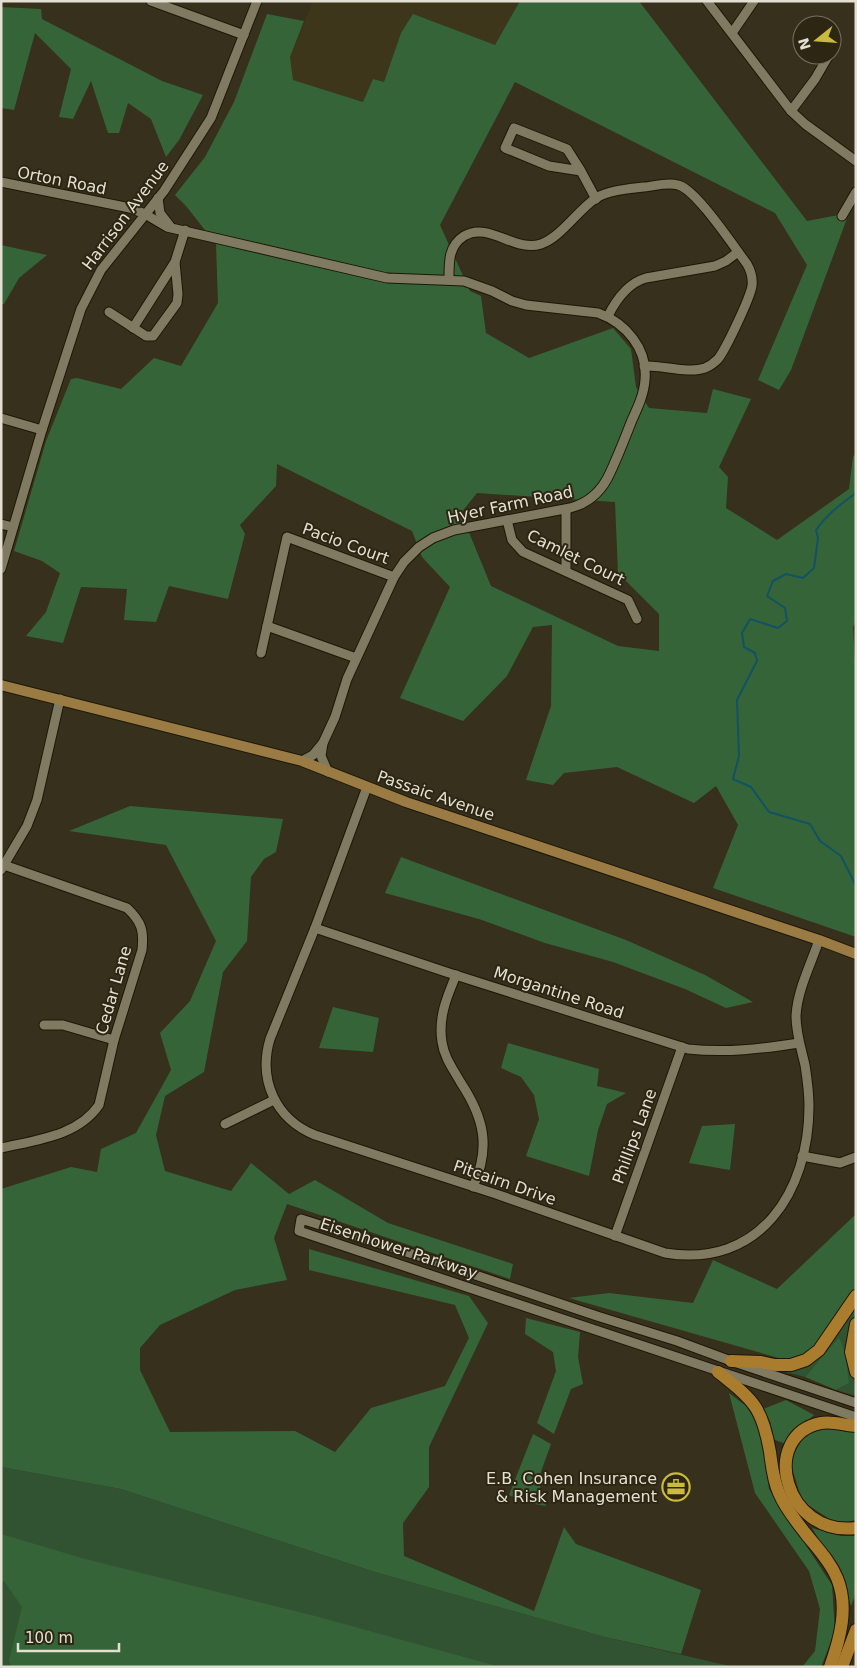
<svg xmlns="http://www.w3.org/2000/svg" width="857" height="1668" viewBox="0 0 857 1668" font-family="'DejaVu Sans',sans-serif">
	<rect width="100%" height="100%" fill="#36301c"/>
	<!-- built -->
	<polygon fill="#3e361a" points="313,1 520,1 496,45 401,33 384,82 373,79 364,102 293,80 290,57"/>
	<!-- green -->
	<g fill="#315332">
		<path d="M 856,1307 C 856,1316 851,1322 849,1330 C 848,1336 847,1344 848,1350 C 848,1366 856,1380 856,1396 L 836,1390 L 849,1383 L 839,1337 L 805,1377 L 786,1372 L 808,1365 L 837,1333 Z"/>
		<polygon points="1,1467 121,1489 375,1572 605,1637 734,1667 1,1667"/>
	</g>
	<!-- forest -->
	<g fill="#366439" fill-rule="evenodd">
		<path d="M 520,1 L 639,1 L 807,221 L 849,213 L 791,370 L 779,390 L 758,380 L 807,265 L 775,213 L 515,82 L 440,225 L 470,291 L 481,296 L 486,333 L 529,358 L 613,328 L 631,349 L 636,387 L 649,408 L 707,413 L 713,389 L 751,399 L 719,467 L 728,477 L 726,508 L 777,540 L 849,489 L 853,457 L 856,453 L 856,620 L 853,627 L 856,679 L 856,937 L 713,888 L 738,825 L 716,786 L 694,803 L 617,767 L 564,773 L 553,785 L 526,780 L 551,706 L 552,625 L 533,627 L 507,676 L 463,721 L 400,698 L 450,587 L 422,557 L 412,531 L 277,464 L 276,486 L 240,525 L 245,534 L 228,599 L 169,586 L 156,622 L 124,620 L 127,589 L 81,587 L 63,643 L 26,636 L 46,612 L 60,573 L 42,561 L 14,551 L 46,441 L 71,379 L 77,378 L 121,389 L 154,358 L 181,366 L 218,303 L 216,244 L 186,206 L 175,195 L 205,157 L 234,102 L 267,14 L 304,21 L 290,57 L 293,80 L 363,102 L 373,79 L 384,82 L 401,33 L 413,14 L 495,45 ZM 477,493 L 615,502 L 618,573 L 659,614 L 659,651 L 618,646 L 491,586 L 461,513 Z"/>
		<polygon points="1,7 41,9 42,19 162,81 203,95 179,140 166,157 151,119 128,103 119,133 108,133 91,81 73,119 59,117 71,69 35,33 14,110 1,108"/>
		<polygon points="1,245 47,255 19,278 4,304 1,304"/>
		<polygon points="130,806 283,819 276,852 264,859 251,877 247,941 223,972 204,1072 165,1096 156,1135 165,1171 231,1191 251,1163 289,1194 315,1180 388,1223 513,1264 510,1279 287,1204 274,1238 287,1280 235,1290 160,1325 140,1348 140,1370 170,1432 295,1431 335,1452 371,1408 445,1386 469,1338 455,1305 309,1270 309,1249 469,1296 488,1323 429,1447 429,1487 403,1523 404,1556 534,1611 564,1527 576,1544 701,1590 681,1654 605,1637 375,1572 121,1489 1,1467 1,1189 71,1167 97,1172 101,1149 136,1133 171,1070 160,1033 190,1001 216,941 166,845 69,831"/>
		<polygon points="401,857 626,940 705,975 753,1002 726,1008 685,989 613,962 545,943 479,919 385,893"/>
		<polygon points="333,1007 379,1018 373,1052 319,1048"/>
		<polygon points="508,1043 599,1069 597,1086 626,1093 607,1104 598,1130 589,1176 526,1156 539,1119 534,1095 521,1077 501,1068"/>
		<polygon points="735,1124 730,1170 689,1163 702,1126"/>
		<polygon points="856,1214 856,1289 815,1348 789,1361 569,1298 609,1293 693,1303 713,1260 777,1289"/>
		<polygon points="526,1318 580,1332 578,1357 583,1384 571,1389 554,1434 537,1423 556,1371 553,1352 525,1334"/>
		<polygon points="839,1337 845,1353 849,1383 836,1390 805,1377"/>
		<polygon points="729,1393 746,1406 760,1426 769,1489 832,1585 835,1631 821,1667 802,1667 815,1651 820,1609 809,1571 755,1493"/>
		<polygon points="786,1400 814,1415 799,1428 786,1444 770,1438 771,1424 763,1409"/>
		<polygon points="832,1425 856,1432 856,1520 837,1524 802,1501 790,1461 806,1432"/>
		<polygon points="533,1434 551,1444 538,1480 546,1506 524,1502 509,1495"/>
		<polygon points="812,1528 841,1536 856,1536 856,1593 851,1606 841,1576"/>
		<polygon points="1,1534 85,1559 315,1616 500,1667 11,1667 9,1661 22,1607 4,1581 1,1582"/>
	</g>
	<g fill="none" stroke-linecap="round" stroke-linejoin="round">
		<!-- stream -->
		<path stroke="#105364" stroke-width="2" d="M 856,493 C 841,504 827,514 816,530 L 818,538 L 814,568 L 803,578 L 786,574 L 773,581 L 767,596 L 785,608 L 787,621 L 778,628 L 750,619 L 742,633 L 744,647 L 755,653 L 757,661 L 737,700 L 739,756 L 733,779 L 751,787 L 769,812 L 810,824 L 820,841 L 841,856 L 856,886"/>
		<!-- minor casing -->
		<g stroke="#1d1805" stroke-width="11">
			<g id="minor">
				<polyline points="151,1 244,35"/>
				<polyline points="707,1 791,111 805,124 856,161"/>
				<polyline points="732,33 754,1"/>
				<polyline points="832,49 833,47"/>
				<polyline points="791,111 815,79 829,55"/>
				<polyline points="581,171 567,149 514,128 505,148 549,166 581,171 596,199"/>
				<path d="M 1,182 L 130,208 L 145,214 L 167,227 L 387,278 L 464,281 L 492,291 L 512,301 L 526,305 L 598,313 C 626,323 648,349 645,380 C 644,394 638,407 632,420 C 625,438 618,456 610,473 C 602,491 589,503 570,508 L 454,530 L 433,538 L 419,547 L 404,562 L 394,577 L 347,679 L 335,717 L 323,743 L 321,756 L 328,772"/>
				<polyline points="158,198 160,213 170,226"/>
				<polyline points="842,216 856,192"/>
				<path d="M 449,280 C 449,263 448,246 464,236 C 489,221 515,253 541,244 C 561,237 578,210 596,198 C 610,190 628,189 644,187 C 655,186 667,182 678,185 C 696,189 734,247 747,264 C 751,271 753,278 752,286 C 750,298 726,349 718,359 C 714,363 710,366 705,368 C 688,374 663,365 644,366"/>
				<polyline points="109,312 146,336 153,336 177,303 178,294 175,262"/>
				<path d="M 608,316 C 616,300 628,283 646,278 L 715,266 L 726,261 L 738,252"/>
				<polyline points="133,328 175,262 185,230"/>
				<polyline points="1,418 42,430"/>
				<polyline points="566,510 566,571"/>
				<polyline points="507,520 512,540 523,552 628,600 637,619"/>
				<polyline points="1,524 13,527"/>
				<polyline points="1,569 42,430 81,309 101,270 164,191 211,118 257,1"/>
				<polyline points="267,626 356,658"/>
				<polyline points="261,653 287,537 394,577"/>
				<polyline points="302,761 313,755 323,743"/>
				<path d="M 367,787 L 315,928 L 270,1039 C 258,1079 275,1119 315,1135 L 496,1194 L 665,1253 C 760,1269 809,1191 809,1106 C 809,1092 807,1078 805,1065 C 801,1048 796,1033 796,1016 C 797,991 811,964 819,940"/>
				<polyline points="1,870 27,826 37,800 60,699"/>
				<path d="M 315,928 L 446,972 L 688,1049 C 726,1053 761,1049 799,1043"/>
				<path d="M 456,975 C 447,997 438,1017 442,1042 C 444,1057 453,1069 461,1083 C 484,1118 491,1147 473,1187"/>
				<polyline points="44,1025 63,1025 114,1040"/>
				<polyline points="225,1124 274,1100"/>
				<path d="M 1,1148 C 36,1140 78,1136 99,1105 L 114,1040 L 142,950 C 144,931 142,922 127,908 L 4,865"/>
				<polyline points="802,1156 840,1163 856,1157"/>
				<polyline points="615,1236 682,1047"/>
				<polyline points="856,1403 731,1361 677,1341 597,1316 425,1258 301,1219 299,1231 856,1417"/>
			</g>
		</g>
		<!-- major casing -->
		<g stroke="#1d1805" stroke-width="12">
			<polyline id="major" points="1,685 302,761 406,802 819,940 856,954"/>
		</g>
		<!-- highway casing -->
		<g stroke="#1d1805" stroke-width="14">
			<g id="highway">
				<polyline points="856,1324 851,1352 856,1372"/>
				<polyline points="731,1361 761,1362 775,1365 791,1365 806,1360 819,1350 856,1296"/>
				<path d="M 718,1372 C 753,1400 762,1406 770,1452 C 772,1466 773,1480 779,1493 C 785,1508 796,1521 806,1534 C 817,1548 830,1561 837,1578 C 849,1607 840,1639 830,1667"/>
				<path d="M 856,1426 C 844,1425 832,1421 821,1423 C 759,1435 784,1537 856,1528"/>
				<polyline points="842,1667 856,1630"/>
			</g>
		</g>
		<!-- minor -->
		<use href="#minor" stroke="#807a63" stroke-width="9"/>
		<!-- major -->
		<use href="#major" stroke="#997b43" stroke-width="10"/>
		<!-- highway -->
		<use href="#highway" stroke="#aa7c2e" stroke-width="12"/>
	</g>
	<!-- icons -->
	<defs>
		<g id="office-ring" transform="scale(1.4375)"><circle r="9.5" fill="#2c2612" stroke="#c9bb3b" stroke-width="1.5"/><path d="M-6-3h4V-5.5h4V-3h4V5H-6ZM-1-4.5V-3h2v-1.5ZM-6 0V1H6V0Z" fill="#c9bb3b"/></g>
	</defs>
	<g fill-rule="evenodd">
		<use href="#office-ring" x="676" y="1487"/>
	</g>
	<g text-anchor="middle" stroke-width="4" stroke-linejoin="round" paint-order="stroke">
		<!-- street labels -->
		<g font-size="16" fill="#e3e0d3" stroke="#2c2612">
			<text transform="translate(62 180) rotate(11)" y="6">Orton Road</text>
			<text transform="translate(125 215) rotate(-53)" y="6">Harrison Avenue</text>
			<text transform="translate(510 504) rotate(-12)" y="6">Hyer Farm Road</text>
			<text transform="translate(346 543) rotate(20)" y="6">Pacio Court</text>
			<text transform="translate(576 557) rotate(26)" y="6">Camlet Court</text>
			<text transform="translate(436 795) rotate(19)" y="6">Passaic Avenue</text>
			<text transform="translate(113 990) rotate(-74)" y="6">Cedar Lane</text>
			<text transform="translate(559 992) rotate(18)" y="6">Morgantine Road</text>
			<text transform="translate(634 1136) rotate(-70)" y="6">Phillips Lane</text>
			<text transform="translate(505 1182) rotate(19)" y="6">Pitcairn Drive</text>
			<text transform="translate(399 1248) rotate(18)" y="6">Eisenhower Parkway</text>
		</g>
		<!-- poi labels -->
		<g font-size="16" fill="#e3e0d3" stroke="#2c2612" text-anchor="end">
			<text x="657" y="1484">E.B. Cohen Insurance<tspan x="657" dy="18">&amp; Risk Management</tspan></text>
		</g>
	</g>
	<!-- border -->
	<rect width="857" height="1668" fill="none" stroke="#e3e0d3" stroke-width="5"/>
	<!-- north arrow -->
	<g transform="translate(817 40) rotate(253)"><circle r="24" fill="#2c2612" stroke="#75705f"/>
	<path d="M0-4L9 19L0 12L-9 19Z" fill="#c9bb3b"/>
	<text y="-8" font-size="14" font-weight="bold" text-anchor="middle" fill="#e3e0d3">N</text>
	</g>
	<!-- scale -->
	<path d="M18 1643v8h101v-8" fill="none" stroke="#e3e0d3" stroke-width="2.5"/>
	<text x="25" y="1643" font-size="15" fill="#e3e0d3" stroke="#2c2612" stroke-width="4" paint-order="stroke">100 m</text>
</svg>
